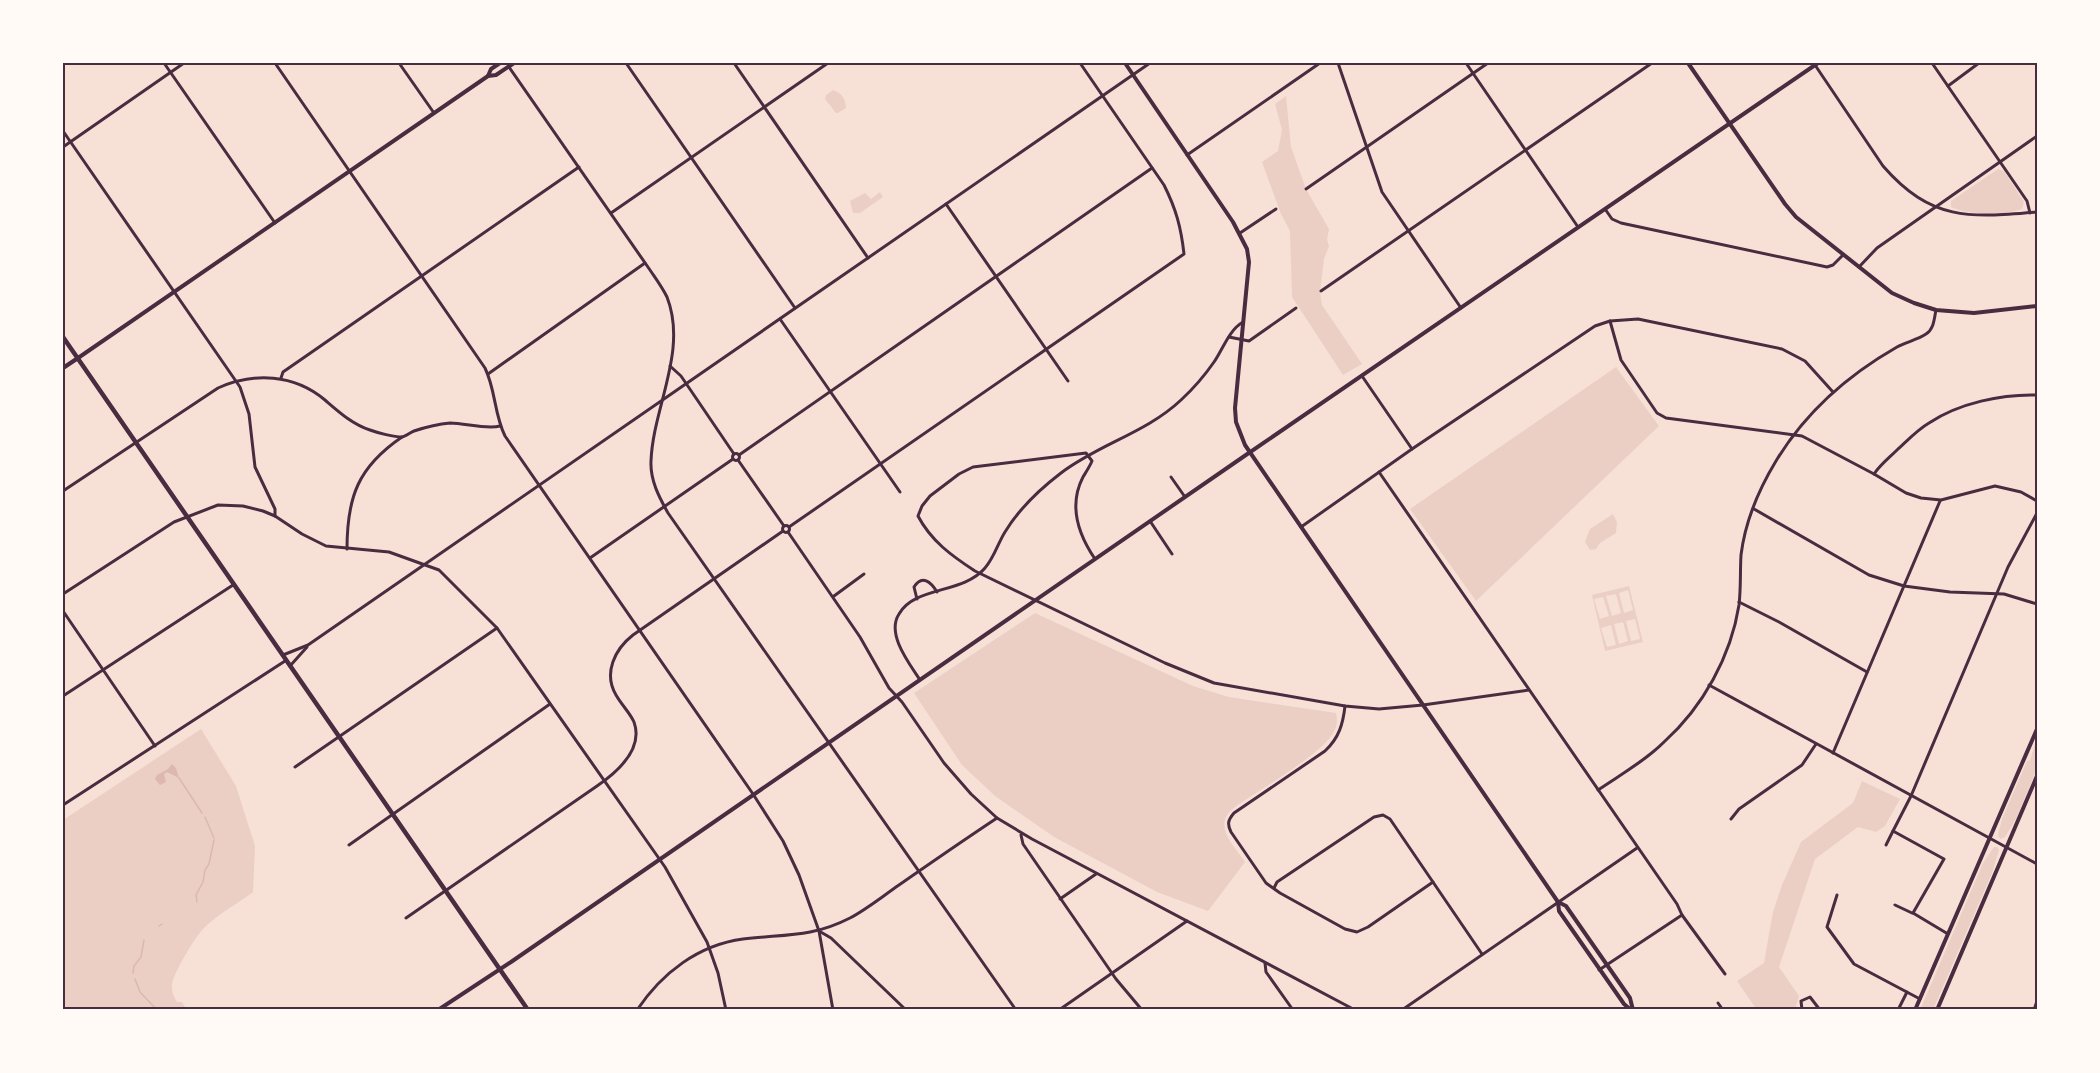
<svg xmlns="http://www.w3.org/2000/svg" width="2100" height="1073" viewBox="0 0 2100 1073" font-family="Arial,sans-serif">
	<rect width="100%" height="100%" fill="#f7e1d7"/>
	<!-- green -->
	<g fill="#ebcfc5" fill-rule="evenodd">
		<path d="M 833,90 C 842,93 845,98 846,108 L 838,113 L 836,113 L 825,99 L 826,95 Z"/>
		<polygon points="1286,96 1291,147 1306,189 1329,229 1327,240 1329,246 1324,259 1320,292 1322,305 1362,364 1343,375 1292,297 1290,231 1281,214 1262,162 1278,151 1282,130 1275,104"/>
		<path d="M 1998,169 L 2004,171 L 2024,202 L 2022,209 C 2005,216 1968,215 1951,207 L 1951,201 Z"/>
		<polygon points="880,192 883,197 860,213 853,213 850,201 865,193 871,199"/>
		<polygon points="1616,367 1659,426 1476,601 1410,509"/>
		<polygon points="1613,514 1617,522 1616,533 1600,543 1596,549 1590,550 1585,542 1590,529"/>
		<path d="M 1629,586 L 1643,642 L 1605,651 L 1592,595 ZM 1628,590 L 1633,610 L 1624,613 L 1619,593 ZM 1616,594 L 1621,613 L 1612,616 L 1606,596 ZM 1603,597 L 1609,616 L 1600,619 L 1594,599 ZM 1635,619 L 1640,639 L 1631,641 L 1626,621 ZM 1623,622 L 1628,641 L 1619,644 L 1614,624 ZM 1611,625 L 1616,645 L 1607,647 L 1601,628 Z"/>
		<path d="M 1035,613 L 1193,686 L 1229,697 L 1336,713 C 1338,722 1337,727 1332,735 C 1317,757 1259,790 1235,807 C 1211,825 1233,844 1245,862 L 1208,911 L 1157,892 L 1054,837 L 995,796 L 962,765 L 914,693 Z"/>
		<path d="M 201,729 L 236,786 L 255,846 L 253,892 C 237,904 218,914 204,928 C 195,937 174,972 172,984 C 171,991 174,997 177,1002 L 182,1002 L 187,1010 L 63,1010 L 63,820 Z"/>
		<polygon points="2037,738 2037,769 2016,819 2005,837 2000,839 1998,835 2002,819 2027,761 2030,760"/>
		<polygon points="1862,781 1900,799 1885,826 1876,832 1858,827 1815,859 1779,967 1799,996 1795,1010 1757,1010 1737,981 1764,963 1773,912 1782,885 1801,842 1853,803"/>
		<polygon points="1994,847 1997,847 1999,850 1992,873 1933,1010 1920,1010 1983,863"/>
	</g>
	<!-- water -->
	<polygon fill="#dcb8b0" points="172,764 176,768 179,778 167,772 164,774 166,782 160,785 155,779 157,775 168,769"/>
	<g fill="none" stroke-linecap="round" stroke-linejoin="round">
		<!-- stream -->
		<g stroke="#dcb8b0" stroke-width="1.5">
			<polyline points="179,778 202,813"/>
			<polyline points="205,817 214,838"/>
			<polyline points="197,902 196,895 203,882 205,870 209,864 214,840"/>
			<polyline points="159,926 162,924"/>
			<polyline points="133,973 134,966 141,957 144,940"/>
			<polyline points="135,979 140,992 157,1010"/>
		</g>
		<!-- minor -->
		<g stroke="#4a2c40" stroke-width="3">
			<polyline points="164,63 275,223"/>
			<path d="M 275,63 L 485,368 C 496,391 494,414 505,436 L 753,794 L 783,841 L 799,875 L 819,931 L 831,938 L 906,1010"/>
			<polyline points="399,63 434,113"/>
			<polyline points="626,63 795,308"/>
			<polyline points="734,63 868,258"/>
			<polyline points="1338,63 1382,192 1461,308"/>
			<polyline points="1466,63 1578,227"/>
			<polyline points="1932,63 2027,201 2030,213"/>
			<path d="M 1815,65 L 1883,166 C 1931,221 1969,218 2037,212"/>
			<path d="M 509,67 L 650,270 C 656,279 662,287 667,297 C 688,351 653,407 651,461 C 650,480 659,497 668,513 L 1016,1010"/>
			<polyline points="1948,86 1979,63"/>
			<polyline points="63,131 240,387 249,414 255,467 275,509 275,516"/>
			<polyline points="63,147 184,63"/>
			<polyline points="1187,155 1320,63"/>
			<polyline points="1306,189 1488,63"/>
			<polyline points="946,204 1068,381"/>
			<polyline points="1605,209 1612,219 1621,223 1827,267 1833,265 1843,255"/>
			<polyline points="611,213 828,63"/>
			<polyline points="1240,233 1276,209"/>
			<polyline points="1859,267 1877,248 2037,136"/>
			<polyline points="1321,291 1652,63"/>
			<polyline points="780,319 900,492"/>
			<polyline points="1610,321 1621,360 1657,413 1666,418 1802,436 1874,474 1906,493 1921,498 1941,500 1995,486 2021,492 2037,501"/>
			<polyline points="1229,337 1249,341 1296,308"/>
			<polyline points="670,366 681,376 734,454"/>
			<polyline points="488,374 645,263"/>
			<polyline points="1362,376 1412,449"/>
			<polyline points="281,378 283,372 579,167"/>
			<circle cx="736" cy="457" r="3.5"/>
			<polyline points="739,455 1152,168"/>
			<polyline points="738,460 784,526"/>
			<polyline points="1379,472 1677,904 1682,915 1725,974"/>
			<path d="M 1874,474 C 1880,465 1889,458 1897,450 C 1907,441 1917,430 1929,423 C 1959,403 2002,394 2037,395"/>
			<polyline points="1171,477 1185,497"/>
			<path d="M 63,491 L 218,388 C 254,372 294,374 325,400 C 339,412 352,424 370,430 C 378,433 394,437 402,437 C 406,436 411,432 414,431 C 426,427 438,424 450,423 C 465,423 487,430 500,426"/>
			<polyline points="1754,509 1869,575 1904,586 1950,592 2004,594 2037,604"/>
			<polyline points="1150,521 1172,554"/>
			<circle cx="786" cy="529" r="3.5"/>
			<path d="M 789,527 L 1184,254 C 1181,227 1176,209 1164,185 L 1080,63"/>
			<polyline points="1301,527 1412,449 1595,326 1610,321 1638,319 1782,349 1805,361 1833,392"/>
			<polyline points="788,532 860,637 889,688 902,702 944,763 971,794 997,818 1032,839 1355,1010"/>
			<path d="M 347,549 C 347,497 358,467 402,437"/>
			<polyline points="590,558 733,459"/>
			<path d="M 1095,559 C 1078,534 1068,506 1083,477 C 1086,472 1090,466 1092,461 L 1086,453 L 973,467 L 959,474 L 930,496 L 922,506 L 918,516 C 931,541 952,556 975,571 L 1165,663 L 1214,683 L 1345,706 L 1379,709 L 1423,705 L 1529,690"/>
			<polyline points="63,594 174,522 218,505 243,506 263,511 275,516 302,534 326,546 389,552 439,570 497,628 665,867 707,942 718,973 726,1010"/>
			<polyline points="834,596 864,574"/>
			<path d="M 917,599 L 914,587 C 922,574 931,582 937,592"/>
			<polyline points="1739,602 1779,622 1867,672"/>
			<polyline points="63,611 155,746"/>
			<polyline points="283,655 308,645 1150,63"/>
			<polyline points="290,666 307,647"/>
			<path d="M 920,680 C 909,663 886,634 899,614 C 915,586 963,594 985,568 C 994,558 998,543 1005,532 C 1019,509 1040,489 1061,473 C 1099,444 1146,433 1181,400 C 1194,388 1205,375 1214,362 C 1223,349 1229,330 1243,322"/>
			<polyline points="1709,685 2037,864"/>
			<polyline points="63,696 233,585"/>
			<path d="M 1345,706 C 1343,724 1339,738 1325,751 L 1234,813 C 1228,820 1227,824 1231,832 L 1266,883 L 1280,893 L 1345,929 L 1357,932 L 1368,927 L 1433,882"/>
			<polyline points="1833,753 1940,501"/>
			<polyline points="295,767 497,628"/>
			<path d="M 1598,790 C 1620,775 1645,761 1664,742 C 1703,707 1731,656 1739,605 C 1741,588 1740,571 1741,555 C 1745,523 1759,489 1776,461 C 1805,413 1848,375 1897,347 C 1906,342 1917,340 1926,334 C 1934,329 1934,319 1936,310"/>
			<polyline points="63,805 285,661"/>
			<polyline points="1731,819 1739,809 1802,765 1816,744"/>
			<polyline points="1021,835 1023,844 1116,979 1142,1010"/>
			<polyline points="349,845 550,704"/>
			<polyline points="1886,845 1893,831"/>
			<polyline points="1274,888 1277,882 1374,817 1383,815 1390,819 1482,954"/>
			<polyline points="1837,895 1827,927 1854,964 1920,999"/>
			<polyline points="1060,899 1096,874"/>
			<polyline points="1895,905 1912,913"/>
			<path d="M 406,918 L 597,786 C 616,773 644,750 634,722 C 630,713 621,704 616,695 C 603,673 615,649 633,635 L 783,531"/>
			<polyline points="819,931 833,1010"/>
			<polyline points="1948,934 1913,913 1944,859 1893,831 1911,796 2008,567 2037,513"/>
			<polyline points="1265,963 1266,972 1293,1010"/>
			<polyline points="1599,970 1682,915"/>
			<polyline points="1718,1003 1723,1010"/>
			<path d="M 637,1010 C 662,973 698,945 743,939 C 784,934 811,938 850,918 C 867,909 883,896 899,885 C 932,862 964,840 997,818"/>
			<polyline points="1059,1010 1187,921"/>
			<polyline points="1402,1010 1637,848"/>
			<polyline points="1802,1010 1801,1001 1810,997 1820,1010"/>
			<polyline points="1898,1010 1907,992"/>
			<polyline points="2034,1010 2037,1001"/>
		</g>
		<!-- tertiary -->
		<g stroke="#4a2c40" stroke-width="4">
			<polyline points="1688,63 1785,204 1796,217 1892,293 1914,303 1936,310 1974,313 2037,306"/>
			<polyline points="438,1010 511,962 1243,457 1818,63"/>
		</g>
		<!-- secondary -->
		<g stroke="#4a2c40" stroke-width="4">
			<polyline points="1125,63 1233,222 1247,249 1249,262 1235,408 1236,422 1245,445 1558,902 1559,911 1624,1004 1631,1010"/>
			<polyline points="488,76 491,69 500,63"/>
			<polyline points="78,358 488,76 496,75 514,63"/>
			<polyline points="1558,902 1566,906 1630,998 1633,1010"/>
			<polyline points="1915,1010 2037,729"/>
			<polyline points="1937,1010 2037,776"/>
		</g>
		<!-- primary -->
		<polyline stroke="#4a2c40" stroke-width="4.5" points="63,368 78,358"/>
		<!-- trunk -->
		<polyline stroke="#4a2c40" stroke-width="4.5" points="63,337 528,1010"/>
	</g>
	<!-- border -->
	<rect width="2100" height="1073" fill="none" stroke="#fffaf5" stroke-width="129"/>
	<rect x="64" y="64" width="1972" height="944" fill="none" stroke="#4a2c40" stroke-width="2"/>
</svg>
